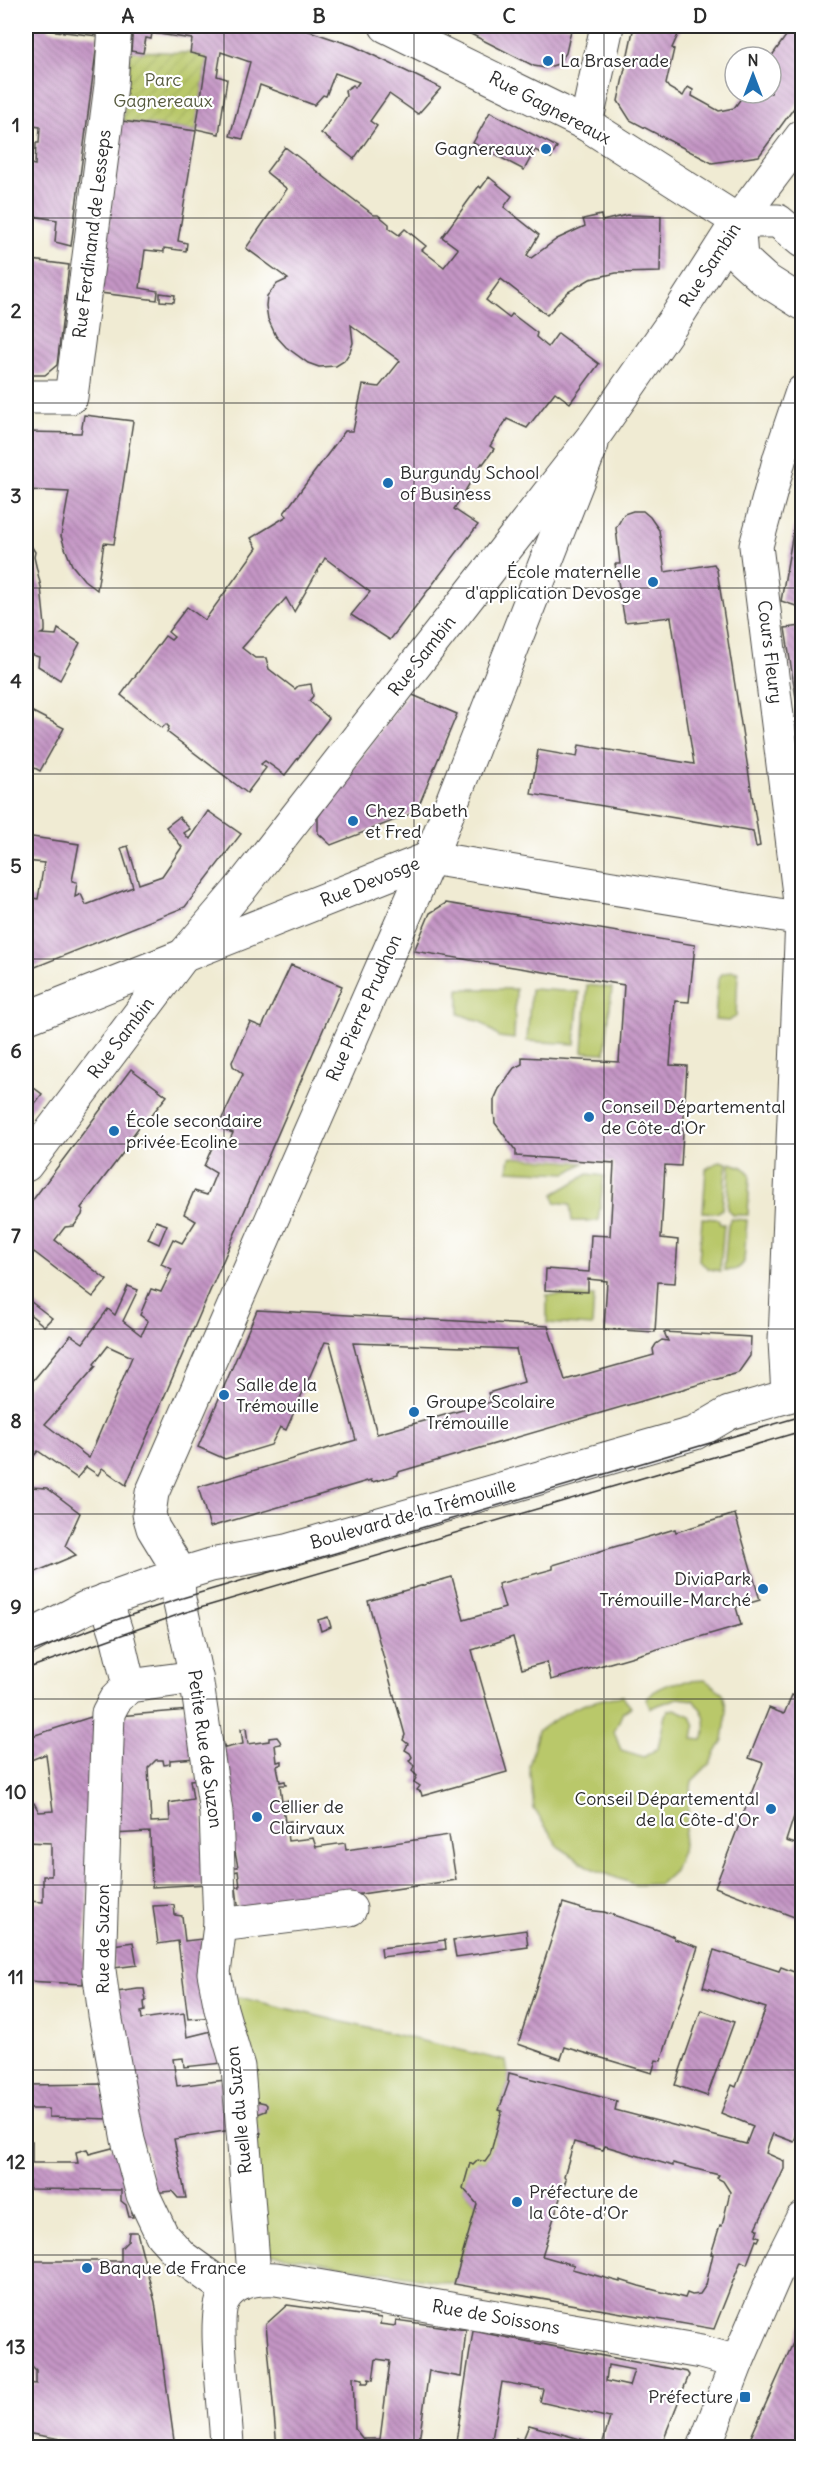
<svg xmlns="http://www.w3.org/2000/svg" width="828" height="2473" viewBox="0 0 828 2473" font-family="Delius,sans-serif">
	<defs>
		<pattern id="garden-furrows" width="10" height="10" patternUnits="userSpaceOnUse" patternTransform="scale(1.5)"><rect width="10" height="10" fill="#b9c86a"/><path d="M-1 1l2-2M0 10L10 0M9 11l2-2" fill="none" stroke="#9fac5c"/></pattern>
		<pattern id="building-back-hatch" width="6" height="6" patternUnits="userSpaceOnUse" patternTransform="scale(1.5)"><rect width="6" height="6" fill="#c495c5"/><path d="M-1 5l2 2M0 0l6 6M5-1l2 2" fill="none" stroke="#9f7aa0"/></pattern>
	</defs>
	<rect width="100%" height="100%" fill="#fff"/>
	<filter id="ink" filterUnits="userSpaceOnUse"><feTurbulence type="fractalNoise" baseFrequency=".0167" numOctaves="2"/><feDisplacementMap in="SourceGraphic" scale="12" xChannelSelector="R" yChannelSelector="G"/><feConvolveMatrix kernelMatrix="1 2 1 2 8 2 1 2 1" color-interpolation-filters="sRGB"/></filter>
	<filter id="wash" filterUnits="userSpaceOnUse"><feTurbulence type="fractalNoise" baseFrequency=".008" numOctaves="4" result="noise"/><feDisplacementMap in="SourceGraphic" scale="24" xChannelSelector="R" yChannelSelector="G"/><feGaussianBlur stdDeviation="1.35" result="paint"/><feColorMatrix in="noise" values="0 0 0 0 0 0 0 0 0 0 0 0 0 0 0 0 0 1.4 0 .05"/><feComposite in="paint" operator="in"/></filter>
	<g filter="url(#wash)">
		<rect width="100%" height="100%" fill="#f0ebd3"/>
		<!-- grass -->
		<g fill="#b9c86a" stroke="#727a4a" stroke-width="1.5">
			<polygon points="732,971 738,972 736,1016 729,1021 715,1020 718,979 722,974"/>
			<polygon points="587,985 612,988 605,1053 583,1052"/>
			<polygon points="459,989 516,989 514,1039 499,1037 481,1022 459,1014"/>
			<polygon points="531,989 579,992 575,1044 527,1041"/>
			<polygon points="510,1157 584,1163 567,1173 508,1170"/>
			<polygon points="720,1161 727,1163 722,1209 717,1213 703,1212 706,1169"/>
			<polygon points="730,1163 743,1167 750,1174 748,1215 733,1215 727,1209"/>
			<polygon points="588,1174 604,1176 598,1221 572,1221 570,1204 555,1202 554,1194"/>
			<polygon points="702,1218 718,1219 720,1224 724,1224 720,1271 709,1269 699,1261"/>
			<path d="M 731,1219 L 747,1220 L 744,1262 C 739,1270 733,1271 724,1270 L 728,1224 Z"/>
			<polygon points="547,1295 594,1296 592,1326 547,1323"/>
			<path d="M 705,1680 L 723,1693 L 727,1711 L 723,1740 L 710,1763 L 692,1781 L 682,1851 L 674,1871 L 660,1884 L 635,1885 L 591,1868 L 559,1847 L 534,1809 L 529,1766 L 538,1731 C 567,1710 586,1700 622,1696 L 631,1707 L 623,1712 L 614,1732 L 621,1750 L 644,1757 L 658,1748 L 665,1715 L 669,1710 L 675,1709 L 691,1716 L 695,1727 L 693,1739 L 702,1740 C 709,1724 705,1713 694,1700 L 678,1698 L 650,1708 L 646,1699 C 661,1681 682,1681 705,1680 Z"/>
			<polygon points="226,1994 506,2061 509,2082 499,2110 502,2111 490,2155 485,2162 479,2160 473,2165 470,2164 463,2188 477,2204 454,2284 261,2252"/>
		</g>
		<!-- garden -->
		<polygon fill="url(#garden-furrows)" stroke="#727a4a" stroke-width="1.5" points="131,51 190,53 207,57 196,131 123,121"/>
		<g id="blocks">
			<!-- building -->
			<g fill="url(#building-back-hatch)" fill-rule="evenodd">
				<polygon points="26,26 49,26 48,30 98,36 71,246 55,242 57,220 26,215 26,163 35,165 36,143 39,143 40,127 26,125"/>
				<polygon points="133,26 294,26 354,46 441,88 418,114 389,94 370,121 377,126 354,159 321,133 346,96 345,90 353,85 355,88 359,82 335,73 326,96 323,95 314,105 260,85 243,139 230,136 250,62 221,52 217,76 227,79 219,134 196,129 207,57 190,53 192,39 152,33 151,39 146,38 143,53 131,51"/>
				<polygon points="455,26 572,26 566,53 558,64 545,68 534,66"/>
				<polygon points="634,26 682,26 672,48 674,49 666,84 669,88 683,96 688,87 693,90 692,96 719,111 734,108 745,93 771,93 771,57 793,26 802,26 802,97 759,156 712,163 630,120 618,101"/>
				<polygon points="490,112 557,147 551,158 535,150 524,170 473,143"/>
				<polygon points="122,121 196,131 178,241 187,243 186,251 164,248 164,252 145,250 140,288 158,291 157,300 100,293"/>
				<polygon points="285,147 374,215 378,215 389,224 389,228 399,235 405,229 426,246 422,250 444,267 458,249 442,237 479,186 481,188 489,177 512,196 504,207 539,235 527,255 531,258 557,239 585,226 583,219 601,215 602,221 627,215 661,216 660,272 616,273 590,279 568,292 547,315 501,279 486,300 509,318 512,314 537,333 536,337 548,347 558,333 599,364 570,403 555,392 527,428 507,419 490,446 494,449 483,464 482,463 454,509 478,525 390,640 351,615 370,592 325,558 294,612 286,598 242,648 255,658 266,658 269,669 295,689 298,686 311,684 313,696 309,701 329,718 285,775 265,761 261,764 266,768 247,793 167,732 169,727 166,724 162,728 121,695 165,636 171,640 174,637 168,632 187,607 205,620 257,548 251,538 287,516 284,513 345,431 353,431 363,385 379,387 400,361 351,325 353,343 350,352 344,361 336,366 319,367 308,363 286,347 276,336 268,319 266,306 267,296 277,284 288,279 246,248 287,189 266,172"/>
				<polygon points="26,250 34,251 32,260 69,265 57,365 45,375 26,375 26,293 28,267 26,267"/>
				<polygon points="160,293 175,295 174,302 160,301"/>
				<polygon points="84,415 133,421 114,544 104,543 97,590 84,580 72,565 65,548 61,536 69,492 26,490 26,432 81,433"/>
				<polygon points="802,507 802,608 781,601 794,527"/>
				<polygon points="633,511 643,511 650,517 659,530 665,572 714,564 717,570 760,846 756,847 753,831 531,794 538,750 577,757 579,745 694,764 671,617 625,622 615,564 620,564 616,528 624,514"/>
				<polygon points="26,538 35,552 34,557 41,587 45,626 45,632 41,634 56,635 58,629 80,643 60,680 38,666 39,657 26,653"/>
				<polygon points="802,626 802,717 799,717 785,628"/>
				<polygon points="408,693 457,714 416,812 331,845 318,833 318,817"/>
				<polygon points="27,709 64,728 40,771 26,763 26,713"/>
				<polygon points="208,811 241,834 185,907 28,970 26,897 38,899 44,863 26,861 26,836 79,844 72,881 77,882 75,897 81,894 86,905 133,887 121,848 128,846 139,884 162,876 182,847 166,827 179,817 190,829 184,833 189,839"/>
				<polygon points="446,903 695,945 689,1002 675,1001 670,1065 687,1066 681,1166 665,1165 661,1238 678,1240 675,1283 658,1282 655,1332 604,1329 607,1281 588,1279 588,1292 545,1290 546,1269 589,1272 591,1235 610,1236 614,1163 516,1156 516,1151 495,1123 494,1111 494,1100 499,1089 514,1068 522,1064 522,1057 619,1062 624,985 414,951 430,913"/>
				<path d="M 291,965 L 342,986 L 126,1485 L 102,1468 L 98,1475 L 86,1467 L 77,1478 L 38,1451 L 26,1465 L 26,1389 L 71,1335 L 83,1343 L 108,1309 L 115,1315 L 128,1286 L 138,1290 L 123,1321 L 141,1335 L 143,1332 L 148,1321 L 140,1315 L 151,1289 L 161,1292 L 172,1269 L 161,1264 L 173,1239 L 182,1243 L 196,1221 L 184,1214 L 194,1191 L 207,1195 L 216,1173 L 204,1166 L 215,1141 L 227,1146 L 233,1133 L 218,1127 L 243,1074 L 233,1066 L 232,1062 L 250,1022 L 262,1027 ZM 108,1346 L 132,1357 L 89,1458 L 45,1424 L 96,1366 L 94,1364 Z"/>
				<polygon points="131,1069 167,1096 144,1124 142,1123 130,1139 132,1141 81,1208 83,1210 82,1215 74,1226 65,1227 55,1240 107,1280 93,1297 34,1252 26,1263 26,1209"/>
				<polygon points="26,1082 42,1094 26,1116"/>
				<polygon points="156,1221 167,1225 159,1244 148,1239"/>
				<polygon points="26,1298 52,1318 44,1326 27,1312 26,1314"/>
				<path d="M 257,1310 L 548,1326 L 565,1380 L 654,1355 L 653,1349 L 656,1344 L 662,1340 L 668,1341 L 664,1332 L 751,1337 L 750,1356 L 738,1373 L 398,1472 L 398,1475 L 372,1482 L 371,1480 L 210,1527 L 198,1487 L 356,1440 L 330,1343 L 325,1342 L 286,1430 L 280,1427 L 271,1445 L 225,1459 L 198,1447 ZM 353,1343 L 516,1349 L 524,1382 L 488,1393 L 491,1402 L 377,1434 Z"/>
				<polygon points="30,1487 47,1488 80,1513 65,1546 76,1555 26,1576 26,1492"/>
				<polygon points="735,1514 760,1600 736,1607 741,1625 551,1680 547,1662 522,1669 513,1637 472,1650 507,1772 422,1796 421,1792 417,1790 420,1786 414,1782 417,1776 412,1771 414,1766 409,1761 412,1757 410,1753 405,1750 408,1744 403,1740 405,1735 368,1601 452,1577 464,1620 505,1608 498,1584 553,1569 553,1565 675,1529 676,1532"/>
				<polygon points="328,1617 331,1627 321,1631 318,1620"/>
				<polygon points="792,1695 802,1700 802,1768 797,1780 802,1783 802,1792 786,1841 796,1844 802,1826 802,1920 715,1887 763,1763 749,1758 769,1708 784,1714"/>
				<polygon points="189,1710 196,1758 170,1760 170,1764 164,1765 163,1760 156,1760 148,1768 151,1822 170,1821 169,1803 193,1799 190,1780 200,1779 208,1884 152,1887 150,1832 112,1834 118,1716"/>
				<polygon points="97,1715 83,1984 26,1981 26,1970 29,1970 31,1929 26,1929 26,1901 43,1902 43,1876 51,1876 51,1843 26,1842 26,1805 34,1803 39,1812 53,1811 46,1754 26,1762 26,1738"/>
				<polygon points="246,1728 248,1744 269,1741 269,1738 277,1737 280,1741 281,1744 275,1745 277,1762 282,1761 282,1764 277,1766 280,1782 285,1781 286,1785 280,1785 282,1802 288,1800 289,1805 283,1806 285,1822 291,1821 291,1824 286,1825 288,1841 313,1838 316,1847 345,1843 346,1850 449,1835 456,1880 239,1912 236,1887 240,1887 238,1871 234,1872 233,1867 238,1867 235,1852 230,1852 214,1746 224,1745 225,1748 243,1744 241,1729"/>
				<polygon points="563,1903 586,1910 604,1912 661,1931 674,1937 674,1939 698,1947 661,2061 656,2060 652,2073 565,2047 561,2059 518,2044"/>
				<polygon points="174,1905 175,1915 182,1916 185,1941 202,1939 215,2017 188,2019 178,1941 158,1944 153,1906"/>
				<polygon points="526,1930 528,1947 456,1957 453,1940"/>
				<polygon points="445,1940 446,1949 382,1957 381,1948"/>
				<polygon points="133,1942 137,1965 114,1968 113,1945"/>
				<path d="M 714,1950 L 779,1971 L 781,1967 L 802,1975 L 802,2120 L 794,2142 L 773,2134 L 769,2143 L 766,2153 L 784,2161 L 784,2169 L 756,2228 L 758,2229 L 756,2235 L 760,2237 L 758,2241 L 756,2240 L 747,2264 L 741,2261 L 714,2329 L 454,2284 L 477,2204 L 463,2188 L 470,2163 L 473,2165 L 478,2160 L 485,2162 L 490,2155 L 502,2111 L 499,2110 L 509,2082 L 508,2081 L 509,2073 L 617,2101 L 615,2110 L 746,2144 L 753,2126 L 721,2113 L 732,2085 L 736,2087 L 766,2008 L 703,1987 ZM 574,2142 L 603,2150 L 605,2146 L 673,2166 L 673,2163 L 719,2175 L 717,2178 L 723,2181 L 730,2192 L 722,2226 L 720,2225 L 711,2254 L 713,2254 L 706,2285 L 700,2294 L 692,2295 L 687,2293 L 685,2298 L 639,2286 L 620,2280 L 620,2282 L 572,2269 L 574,2265 L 542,2256 L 566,2179 L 564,2176 Z"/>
				<path d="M 138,1989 L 144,1989 L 146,2001 L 144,2002 L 145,2011 L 141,2012 L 142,2019 L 184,2013 L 187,2037 L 220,2029 L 232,2068 L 237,2129 L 174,2139 L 186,2198 L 178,2198 L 172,2191 L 153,2193 L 146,2144 L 139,2144 L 117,1992 ZM 183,2058 L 184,2067 L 222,2063 L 225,2080 L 177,2086 L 173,2059 Z"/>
				<polygon points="701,2010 734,2022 707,2096 675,2085"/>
				<polygon points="101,2084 109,2119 49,2117 49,2109 26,2109 26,2085"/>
				<polygon points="247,2099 265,2103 267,2105 266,2111 255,2115 253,2120 254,2128 261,2133 257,2140 250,2139"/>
				<polygon points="26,2141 32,2141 32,2163 78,2163 76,2152 87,2149 89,2154 116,2147 133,2217 129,2217 126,2205 121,2201 121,2190 29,2189 29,2181 26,2181"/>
				<polygon points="129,2232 137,2232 155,2302 175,2448 113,2448 26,2433 26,2383 36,2384 36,2370 31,2365 26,2365 26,2269 29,2268 28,2261 121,2261 121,2248 128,2241"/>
				<path d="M 287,2305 L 381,2318 L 380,2324 L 395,2326 L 396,2320 L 466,2330 L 461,2377 L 433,2372 L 429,2370 L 418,2448 L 277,2448 L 266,2324 ZM 376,2359 L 390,2361 L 380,2439 L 363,2439 L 355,2429 L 353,2377 L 363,2379 L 362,2383 L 368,2383 L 369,2379 L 373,2380 Z"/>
				<polygon points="802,2323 802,2448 784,2442 782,2448 746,2448"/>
				<path d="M 473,2331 L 687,2372 L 689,2375 L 660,2448 L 514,2448 L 516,2438 L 522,2442 L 529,2425 L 602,2445 L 610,2418 L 540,2402 L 543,2389 L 502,2382 L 491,2445 L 499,2448 L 455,2448 ZM 608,2365 L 634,2370 L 629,2386 L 606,2381 Z"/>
			</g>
		</g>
	</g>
	<g filter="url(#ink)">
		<use href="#blocks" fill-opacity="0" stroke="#494844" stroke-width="1.5"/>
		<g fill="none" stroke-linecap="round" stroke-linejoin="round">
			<!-- minor casing -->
			<g stroke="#494844" stroke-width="35">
				<g id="minor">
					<polyline points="386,26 586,124 738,221 778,221 802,241"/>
					<polyline points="586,124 607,26"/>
					<polyline points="738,221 741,258 764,279 802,303"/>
					<polyline points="26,397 71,397 111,85 115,26"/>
					<polyline points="26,1165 183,956"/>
					<polyline points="788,1395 785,1341 802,918"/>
					<polyline points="106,1600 117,1635 129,1686"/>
					<polyline points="26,1639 85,1608 178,1575 211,1565 286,1551 695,1433 729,1413 802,1392"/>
					<polyline points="196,1677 129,1686 115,1700 108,1713 99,1970 105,2015 128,2140 143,2195 162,2235 182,2257 229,2291"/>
					<polyline points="220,1925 350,1909"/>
					<polyline points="253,2262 238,2067 221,2009 214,1973 220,1925 216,1812 196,1677 179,1599 178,1575 175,1564 153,1528 149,1514 152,1493 430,858 592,444"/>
					<path d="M 227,2448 C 227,2418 212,2320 223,2300 C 233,2281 256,2278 276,2279 L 701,2352 L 737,2362"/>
					<polyline points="704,2448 737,2362 780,2263 802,2219"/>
				</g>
			</g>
			<!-- major casing -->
			<g stroke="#494844" stroke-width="35">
				<g id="major">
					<polyline points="802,918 756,546 780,457 802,392"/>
					<polyline points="183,956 241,888 596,433 676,318 738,221 802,136"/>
					<polyline points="26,1018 430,858 802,919"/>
				</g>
			</g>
			<!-- minor -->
			<use href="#minor" stroke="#fff" stroke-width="33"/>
			<!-- major -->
			<use href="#major" stroke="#fff" stroke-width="33"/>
			<!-- tram -->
			<g stroke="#2b2b2b" stroke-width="1.5">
				<polyline points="26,1654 113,1621 179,1599 802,1416"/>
				<polyline points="26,1669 183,1613 802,1431"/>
			</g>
		</g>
	</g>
	<!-- grid -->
	<path fill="none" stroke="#2b2b2b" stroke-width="1.5" stroke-opacity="0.55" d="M 224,26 L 224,2448M 414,26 L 414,2448M 604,26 L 604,2448M 26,218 L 802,218M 26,403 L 802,403M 26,588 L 802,588M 26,774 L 802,774M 26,959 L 802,959M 26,1144 L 802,1144M 26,1329 L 802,1329M 26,1514 L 802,1514M 26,1699 L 802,1699M 26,1885 L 802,1885M 26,2070 L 802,2070M 26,2255 L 802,2255"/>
	<!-- markers -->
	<g fill="#1f6fb2" stroke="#fff" stroke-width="2">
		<circle cx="548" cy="61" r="6"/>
		<circle cx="546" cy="149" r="6"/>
		<circle cx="388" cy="483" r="6"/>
		<circle cx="653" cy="582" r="6"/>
		<circle cx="353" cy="821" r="6"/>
		<circle cx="589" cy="1117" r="6"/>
		<circle cx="114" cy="1131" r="6"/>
		<circle cx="224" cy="1395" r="6"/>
		<circle cx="414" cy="1412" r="6"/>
		<circle cx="763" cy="1589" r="6"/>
		<circle cx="771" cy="1809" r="6"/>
		<circle cx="257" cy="1817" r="6"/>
		<circle cx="517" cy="2202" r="6"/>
		<circle cx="87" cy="2268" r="6"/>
		<rect x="739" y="2391" width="12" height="12" rx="3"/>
	</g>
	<g text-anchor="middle" stroke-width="4.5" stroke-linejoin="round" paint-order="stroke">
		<!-- poi labels -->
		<g font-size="18" fill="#2b2b2b" stroke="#fff" text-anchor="start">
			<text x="560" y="67">La Braserade</text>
			<text x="534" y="155" text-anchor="end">Gagnereaux</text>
			<text x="400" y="479">Burgundy School<tspan x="400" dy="21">of Business</tspan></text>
			<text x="641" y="578" text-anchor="end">École maternelle<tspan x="641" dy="21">d'application Devosge</tspan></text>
			<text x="365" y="817">Chez Babeth<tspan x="365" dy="21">et Fred</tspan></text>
			<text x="601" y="1113">Conseil Départemental<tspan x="601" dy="21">de Côte-d'Or</tspan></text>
			<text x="126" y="1127">École secondaire<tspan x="126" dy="21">privée Ecoline</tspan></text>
			<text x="236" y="1391">Salle de la<tspan x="236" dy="21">Trémouille</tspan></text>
			<text x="426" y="1408">Groupe Scolaire<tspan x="426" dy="21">Trémouille</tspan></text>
			<text x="751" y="1585" text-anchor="end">DiviaPark<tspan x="751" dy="21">Trémouille-Marché</tspan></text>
			<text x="759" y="1805" text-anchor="end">Conseil Départemental<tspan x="759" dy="21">de la Côte-d'Or</tspan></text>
			<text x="269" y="1813">Cellier de<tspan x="269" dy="21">Clairvaux</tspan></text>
			<text x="529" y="2198">Préfecture de<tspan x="529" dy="21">la Côte-d’Or</tspan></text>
			<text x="99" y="2274">Banque de France</text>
			<text x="733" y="2403" text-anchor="end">Préfecture</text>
		</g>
		<!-- park labels -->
		<g font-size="18" fill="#565a3e" stroke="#fff">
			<text x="163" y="86">Parc<tspan x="163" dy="21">Gagnereaux</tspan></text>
		</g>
		<!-- street labels -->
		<g font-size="18" fill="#2b2b2b" stroke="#fff">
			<text transform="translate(550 108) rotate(28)" y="6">Rue Gagnereaux</text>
			<text transform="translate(92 234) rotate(-83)" y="6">Rue Ferdinand de Lesseps</text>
			<text transform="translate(710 265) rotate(-57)" y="6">Rue Sambin</text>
			<text transform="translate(770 652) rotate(83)" y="6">Cours Fleury</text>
			<text transform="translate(422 656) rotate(-52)" y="6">Rue Sambin</text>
			<text transform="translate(370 882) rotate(-22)" y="6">Rue Devosge</text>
			<text transform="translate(364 1008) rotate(-66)" y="6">Rue Pierre Prudhon</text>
			<text transform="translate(121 1038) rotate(-53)" y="6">Rue Sambin</text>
			<text transform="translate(413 1514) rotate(-16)" y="6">Boulevard de la Trémouille</text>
			<text transform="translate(205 1749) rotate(82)" y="6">Petite Rue de Suzon</text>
			<text transform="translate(103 1939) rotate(-90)" y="6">Rue de Suzon</text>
			<text transform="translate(239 2110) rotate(-96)" y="6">Ruelle du Suzon</text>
			<text transform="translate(496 2317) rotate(10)" y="6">Rue de Soissons</text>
		</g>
	</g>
	<!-- margin -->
	<rect width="828" height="2473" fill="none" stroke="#fff" stroke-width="66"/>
	<!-- north arrow -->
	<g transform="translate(753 75)"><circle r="28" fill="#ffffff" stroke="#aaaaaa" stroke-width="1.5"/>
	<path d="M0-4.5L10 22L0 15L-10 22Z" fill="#1f6fb2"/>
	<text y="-9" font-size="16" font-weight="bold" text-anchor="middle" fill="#2b2b2b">N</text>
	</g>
	<rect x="33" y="33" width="762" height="2407" fill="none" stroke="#2b2b2b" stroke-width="2"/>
	<g font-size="20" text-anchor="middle" font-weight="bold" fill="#2b2b2b">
		<text x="128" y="23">A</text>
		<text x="319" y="23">B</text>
		<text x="509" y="23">C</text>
		<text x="700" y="23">D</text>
		<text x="16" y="132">1</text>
		<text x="16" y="318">2</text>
		<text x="16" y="503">3</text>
		<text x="16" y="688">4</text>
		<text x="16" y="873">5</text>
		<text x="16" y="1058">6</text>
		<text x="16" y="1243">7</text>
		<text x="16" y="1428">8</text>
		<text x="16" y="1614">9</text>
		<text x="16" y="1799">10</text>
		<text x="16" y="1984">11</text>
		<text x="16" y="2169">12</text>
		<text x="16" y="2354">13</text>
	</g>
</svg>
